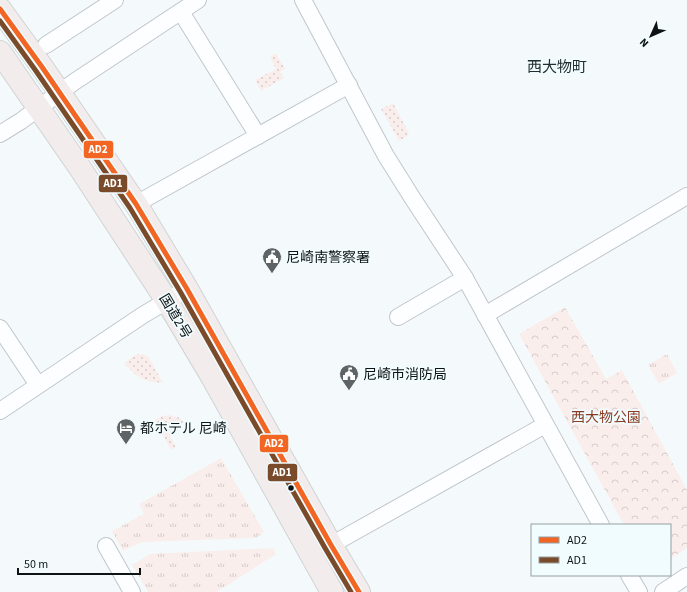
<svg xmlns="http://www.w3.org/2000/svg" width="687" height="592" viewBox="0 0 687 592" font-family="'Source Sans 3','Noto Sans JP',sans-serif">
	<defs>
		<pattern id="grass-tufts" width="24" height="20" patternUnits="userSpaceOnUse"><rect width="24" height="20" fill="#faeeec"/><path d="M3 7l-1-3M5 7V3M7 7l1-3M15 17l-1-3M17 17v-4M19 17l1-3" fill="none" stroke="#d5cbca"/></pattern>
		<pattern id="park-crowns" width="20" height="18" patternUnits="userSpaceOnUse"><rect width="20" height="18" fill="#faeeec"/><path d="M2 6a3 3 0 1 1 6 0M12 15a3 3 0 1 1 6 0" fill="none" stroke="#d5cbca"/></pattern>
		<pattern id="garden-dots" width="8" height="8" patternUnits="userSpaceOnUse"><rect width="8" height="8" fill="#faeeec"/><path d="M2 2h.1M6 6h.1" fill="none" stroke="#d5cbca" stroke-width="1.8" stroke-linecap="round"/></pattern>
	</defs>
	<rect width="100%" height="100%" fill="#f4fafc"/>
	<!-- grass -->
	<g fill="url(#grass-tufts)">
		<polygon points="667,354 677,373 659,384 648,365"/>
		<polygon points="221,458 264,532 256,538 142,542 123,551 112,531 144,514 139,504"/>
		<polygon points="273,548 276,554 217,592 148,592 132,565 150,554"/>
	</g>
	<!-- park -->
	<polygon fill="url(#park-crowns)" points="565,307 606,379 622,370 687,490 687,548 670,559 670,525 624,525 519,334"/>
	<!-- garden -->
	<g fill="url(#garden-dots)">
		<polygon points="276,53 285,69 280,72 284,78 261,91 255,80 276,69 270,57"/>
		<polygon points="393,103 409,133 408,136 399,141 381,109"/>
		<path d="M 142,354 L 148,356 L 163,383 C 142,381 138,378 124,363 L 135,355 Z"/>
		<polygon points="170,415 180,418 184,422 168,432 176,447 171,450 155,420 162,416"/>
	</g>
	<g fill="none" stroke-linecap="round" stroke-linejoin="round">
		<!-- minor casing -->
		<g stroke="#c1c6c8" stroke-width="18">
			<g id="minor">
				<polyline points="303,0 386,156 413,199 465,278 601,525"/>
				<polyline points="181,12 258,136"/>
				<polyline points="46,45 115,0"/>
				<polyline points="0,134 21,121 74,82 198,0"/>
				<polyline points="136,204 349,85"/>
				<polyline points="485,315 687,196"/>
				<polyline points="398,317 465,278"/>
				<polyline points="0,328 38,385"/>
				<polyline points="0,411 143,315 187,289"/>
				<polyline points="331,545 545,425"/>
				<polyline points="106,546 132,592"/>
				<polyline points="629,575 639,592"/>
				<polyline points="663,592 687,576"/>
			</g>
		</g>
		<!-- highway casing -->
		<g stroke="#d0d3d4" stroke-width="24">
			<g id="highway">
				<polyline points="0,9 42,67 136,204 187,289 331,545 359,592"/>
				<polyline points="0,52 80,168 167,301 211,375 332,592"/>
			</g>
		</g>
		<!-- minor -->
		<use href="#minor" stroke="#fdfeff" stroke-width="16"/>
		<!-- highway -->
		<use href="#highway" stroke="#f2edec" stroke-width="22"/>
		<!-- bus-1 casing -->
		<g stroke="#f1fcff" stroke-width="8">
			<polyline id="bus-1" points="0,9 42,67 136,204 187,289 331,545 359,592"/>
		</g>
		<!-- bus-2 casing -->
		<g stroke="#f1fcff" stroke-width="8">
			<polyline id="bus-2" points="0,21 36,71 130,208 181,293 325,548 351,592"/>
		</g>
		<!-- bus-1 -->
		<use href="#bus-1" stroke="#f26522" stroke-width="5"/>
		<!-- bus-2 -->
		<use href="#bus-2" stroke="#7a4b2a" stroke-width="5"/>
	</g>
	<!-- icons -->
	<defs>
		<g id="civic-pin" transform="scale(1)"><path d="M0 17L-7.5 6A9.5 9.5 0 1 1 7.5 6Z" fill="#5e6465" stroke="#f1fcff"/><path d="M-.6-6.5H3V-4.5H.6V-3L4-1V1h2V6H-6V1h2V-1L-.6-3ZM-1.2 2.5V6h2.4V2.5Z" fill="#fff"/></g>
		<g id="hotel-pin" transform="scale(1)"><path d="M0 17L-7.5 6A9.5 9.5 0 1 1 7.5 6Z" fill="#5e6465" stroke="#f1fcff"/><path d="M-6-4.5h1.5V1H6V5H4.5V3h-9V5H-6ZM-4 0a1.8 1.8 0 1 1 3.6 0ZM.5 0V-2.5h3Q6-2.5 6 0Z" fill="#fff"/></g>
	</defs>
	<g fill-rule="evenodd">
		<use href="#civic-pin" x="272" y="257"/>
		<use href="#civic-pin" x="349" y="374"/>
		<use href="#hotel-pin" x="126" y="428"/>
	</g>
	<!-- markers -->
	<circle fill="#0e1314" stroke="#f1fcff" stroke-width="1.5" cx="291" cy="488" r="3.5"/>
	<g text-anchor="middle" stroke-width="3.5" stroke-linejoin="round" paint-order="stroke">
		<!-- poi labels -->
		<g font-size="14" fill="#0e1314" stroke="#f1fcff" text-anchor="start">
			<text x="286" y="262">尼崎南警察署</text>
			<text x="363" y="379">尼崎市消防局</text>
			<text x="140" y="433">都ホテル 尼崎</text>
		</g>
		<!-- street labels -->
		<g font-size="14" fill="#0e1314" stroke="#f1fcff">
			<text transform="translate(176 316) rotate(59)" y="5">国道2号</text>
		</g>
		<!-- park labels -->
		<g font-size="14" fill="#8b3b23" stroke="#f1fcff">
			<text x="606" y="422">西大物公園</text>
		</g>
		<!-- neighbourhood labels -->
		<g font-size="15" fill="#222d30" stroke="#f1fcff">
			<text x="557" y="72">西大物町</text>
		</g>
	</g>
	<g stroke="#f1fcff" stroke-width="1.5">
		<rect x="83" y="140" width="31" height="19" rx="4" fill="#f26522"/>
		<rect x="98" y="174" width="30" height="19" rx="4" fill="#7a4b2a"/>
		<rect x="259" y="434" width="30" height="19" rx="4" fill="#f26522"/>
		<rect x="267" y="463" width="31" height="19" rx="4" fill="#7a4b2a"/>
	</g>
	<g font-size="11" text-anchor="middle" font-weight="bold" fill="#fff">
		<text x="98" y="153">AD2</text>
		<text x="113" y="187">AD1</text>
		<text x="274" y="447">AD2</text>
		<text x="282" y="476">AD1</text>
	</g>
	<!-- legend -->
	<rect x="531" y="524" width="140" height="52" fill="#f1fcff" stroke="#969fa1"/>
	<rect x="539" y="537" width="20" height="6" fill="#f26522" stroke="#969fa1"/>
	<text x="567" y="544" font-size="12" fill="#0e1314">AD2</text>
	<rect x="539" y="557" width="20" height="6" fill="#7a4b2a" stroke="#969fa1"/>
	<text x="567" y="564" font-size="12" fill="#0e1314">AD1</text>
	<!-- north arrow -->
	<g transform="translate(651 36) rotate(225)" stroke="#f1fcff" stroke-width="3" paint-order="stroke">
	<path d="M0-3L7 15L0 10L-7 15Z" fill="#0e1314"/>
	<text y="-6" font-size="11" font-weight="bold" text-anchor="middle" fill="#0e1314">N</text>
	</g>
	<!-- scale -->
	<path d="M18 568v6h122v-6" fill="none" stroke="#0e1314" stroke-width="2"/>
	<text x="24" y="568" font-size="12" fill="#0e1314" stroke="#f1fcff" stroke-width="3" paint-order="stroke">50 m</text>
</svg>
